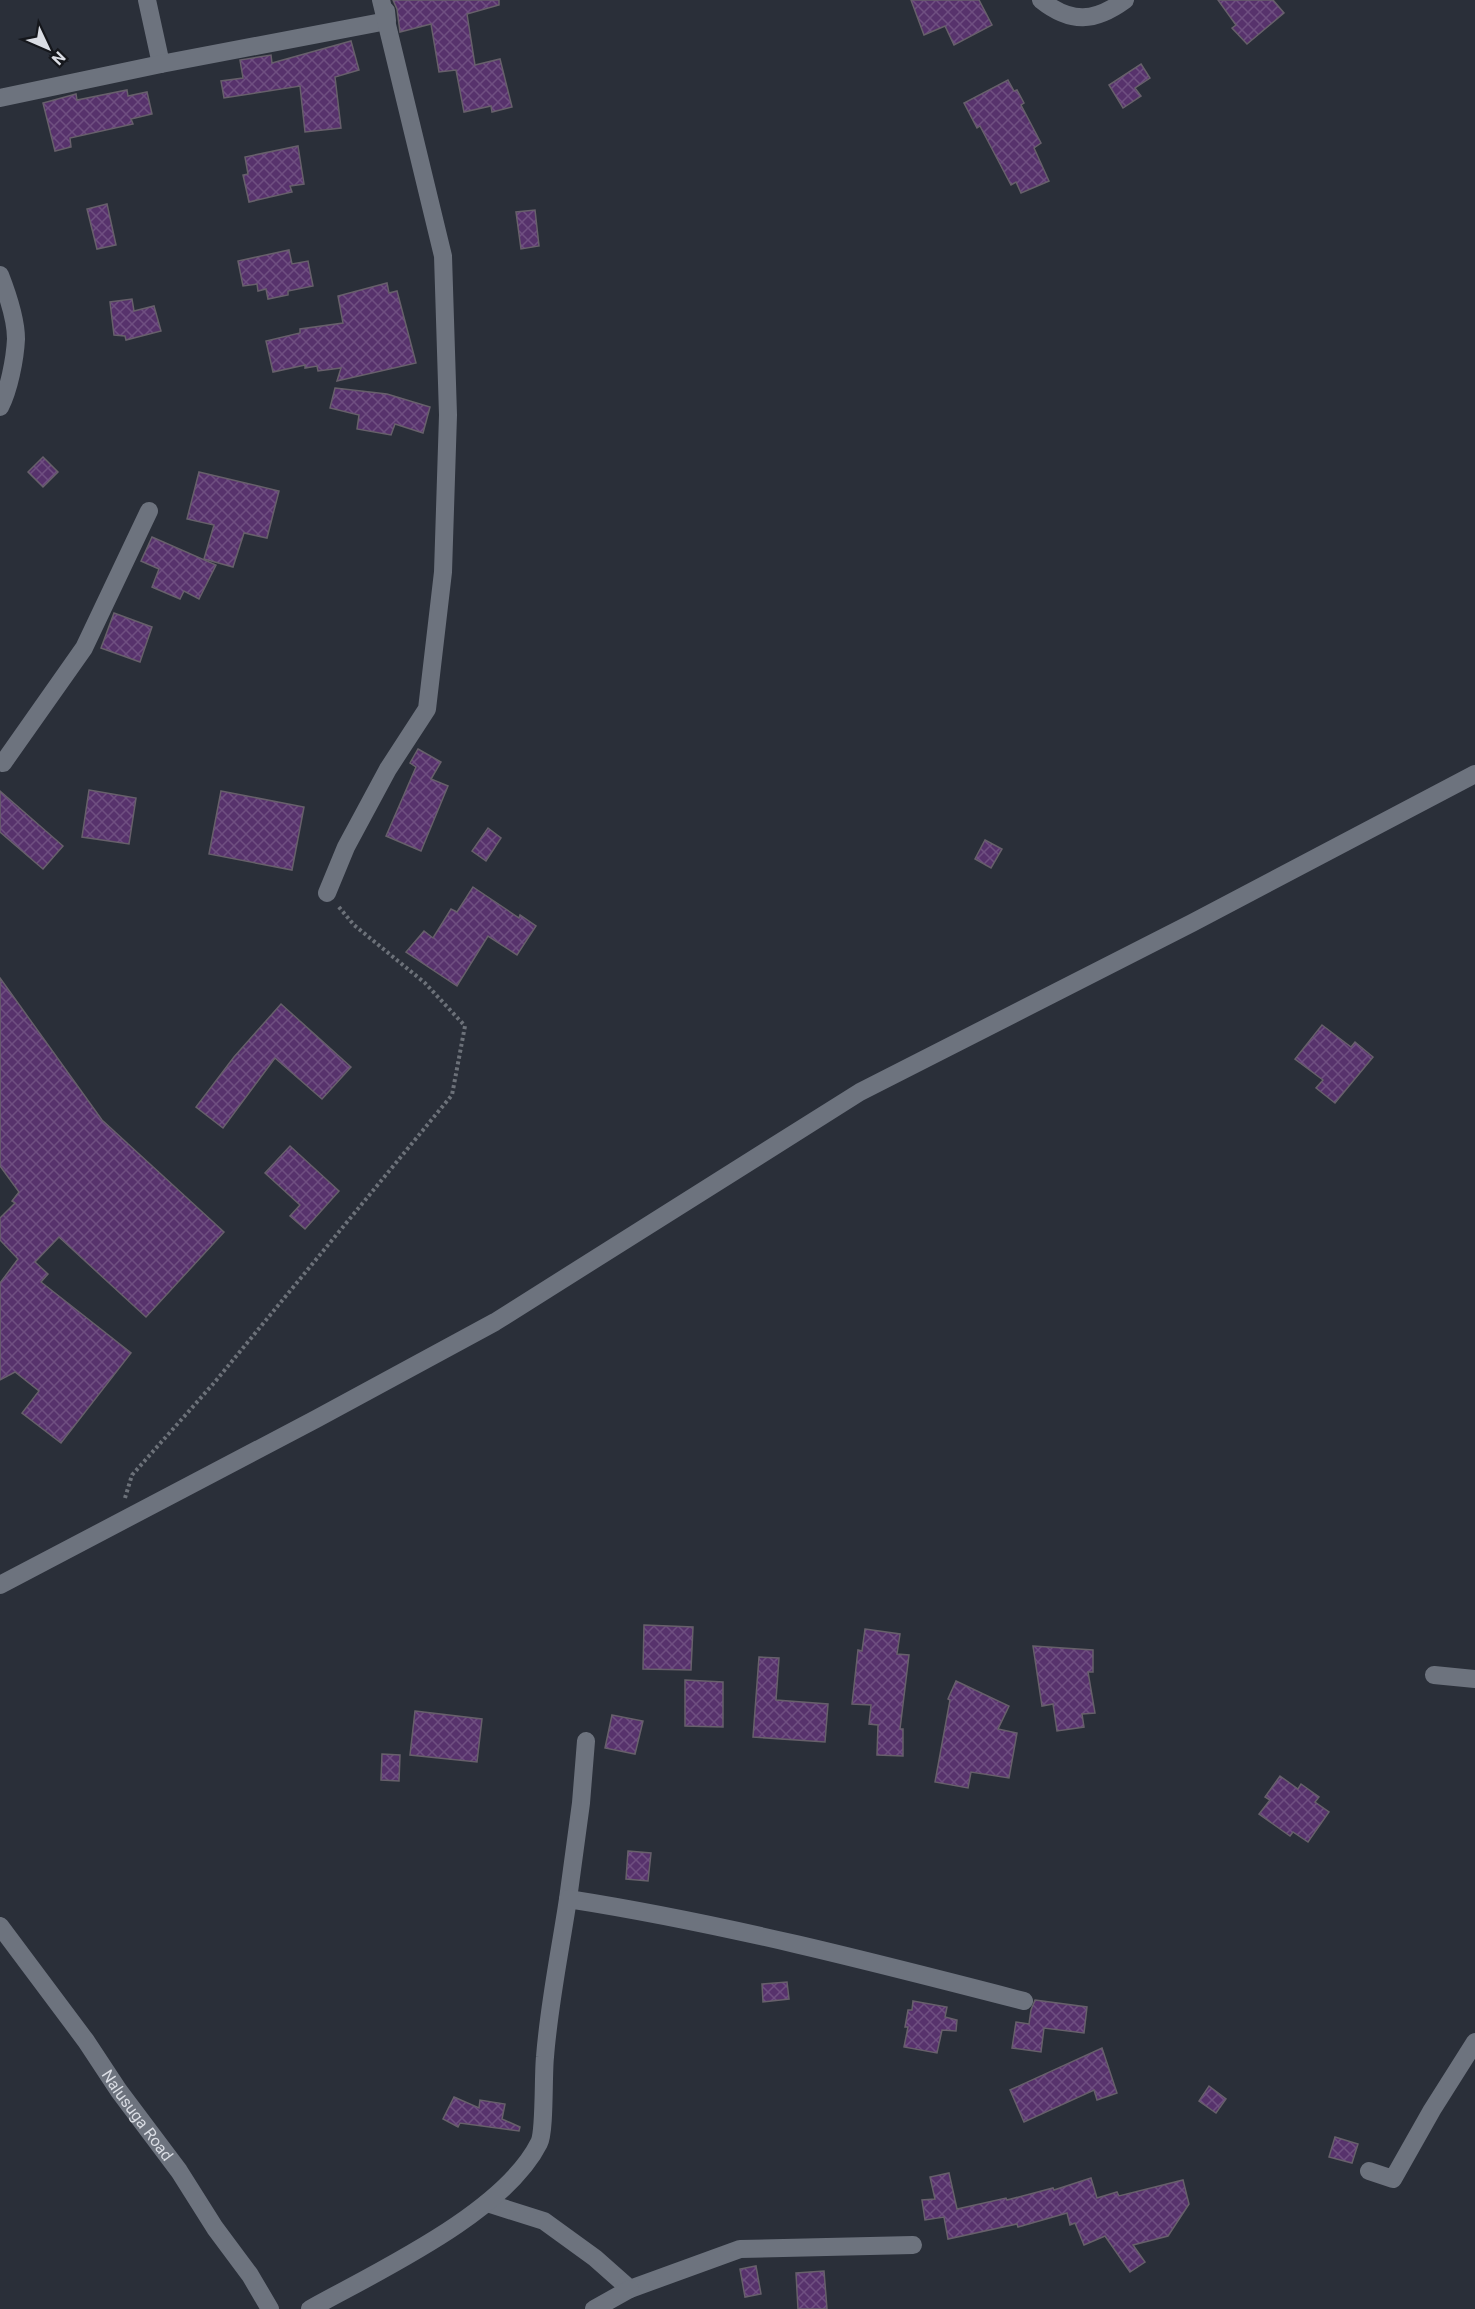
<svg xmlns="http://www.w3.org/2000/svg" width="1475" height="2309" viewBox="0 0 1475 2309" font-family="Roboto,sans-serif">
	<defs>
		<pattern id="building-cross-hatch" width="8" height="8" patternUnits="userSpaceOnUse" patternTransform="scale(1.5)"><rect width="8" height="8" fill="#57326c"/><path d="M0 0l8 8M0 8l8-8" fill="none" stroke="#6f4f81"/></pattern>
	</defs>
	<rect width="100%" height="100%" fill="#2a2f39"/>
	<!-- building -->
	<g fill="url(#building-cross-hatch)" stroke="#67606b" stroke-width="1.5">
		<polygon points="393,0 499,0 499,5 467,14 475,65 500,59 512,107 492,112 491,106 464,112 456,70 439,72 431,24 400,32 397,9"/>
		<polygon points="911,0 979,0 992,25 954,45 945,26 924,35"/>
		<polygon points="1218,0 1273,0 1284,13 1247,44 1232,28 1236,25"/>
		<polygon points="351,41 359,70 335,77 341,128 305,132 300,86 224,98 221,81 243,78 240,60 271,55 272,63"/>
		<polygon points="1141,64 1150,78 1135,88 1141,96 1123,108 1109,85"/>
		<polygon points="1008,80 1014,91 1017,90 1024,103 1021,105 1041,143 1034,148 1049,181 1021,193 1016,182 1011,185 980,126 977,128 964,103"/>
		<polygon points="127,90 128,96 147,92 152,114 131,119 133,124 70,138 71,147 55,151 43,103 76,94 77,100"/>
		<polygon points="298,146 304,184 290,186 292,192 249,202 243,175 248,174 245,157"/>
		<polygon points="107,204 116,245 97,249 87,209"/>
		<polygon points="535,210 539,246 521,249 516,212"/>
		<polygon points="289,250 292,264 308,261 313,286 288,291 288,295 268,299 266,289 258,291 257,284 243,286 238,261"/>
		<polygon points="387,283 389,293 397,291 416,363 337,381 341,368 318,371 317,366 305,368 305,365 273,372 266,341 300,333 300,329 343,323 338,296"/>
		<polygon points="132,299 134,311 154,306 161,331 126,340 125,336 114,335 110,302"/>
		<polygon points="335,388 387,394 430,407 423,433 395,424 391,435 357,429 359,415 330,408"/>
		<polygon points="43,457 58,472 43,487 28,472"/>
		<polygon points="199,472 279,491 267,538 244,533 233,567 204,559 214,525 187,519"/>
		<polygon points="152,537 216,565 199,599 184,591 180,599 152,587 159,569 141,561"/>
		<polygon points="114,613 152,627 140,662 101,648"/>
		<polygon points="418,749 441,762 431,779 448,786 421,851 386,836 416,767 410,763"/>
		<polygon points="89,790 136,798 129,844 82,837"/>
		<polygon points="0,791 63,846 43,869 0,832"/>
		<polygon points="221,791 304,807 292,870 209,854"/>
		<polygon points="488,828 501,838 486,861 472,851"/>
		<polygon points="985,840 1002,849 991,868 975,859"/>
		<polygon points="473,887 519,918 520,915 536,926 517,955 488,936 457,986 406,952 424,931 433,938 451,909 457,912"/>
		<polygon points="0,978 102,1120 224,1232 146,1317 59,1237 35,1262 48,1274 41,1282 131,1353 61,1443 22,1413 39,1391 15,1372 0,1380 0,1283 18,1259 0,1240 0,1218 15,1203 12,1201 19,1192 0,1166"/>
		<polygon points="281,1004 351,1067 322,1099 275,1058 223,1128 196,1107 234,1057"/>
		<polygon points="1322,1025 1351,1047 1355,1042 1373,1057 1335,1103 1316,1088 1323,1080 1295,1059"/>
		<polygon points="290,1146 339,1191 305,1229 290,1216 300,1205 265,1173"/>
		<polygon points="644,1625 693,1627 691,1670 643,1669"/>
		<polygon points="865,1629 900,1634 897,1654 909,1655 900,1729 903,1729 903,1756 877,1755 878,1725 869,1724 871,1705 852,1704 858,1650 862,1651"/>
		<polygon points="1033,1646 1093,1650 1093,1672 1088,1672 1095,1713 1082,1714 1084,1727 1057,1731 1053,1704 1042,1706"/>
		<polygon points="759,1657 779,1658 776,1700 828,1704 825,1742 753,1737"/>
		<polygon points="685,1680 723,1682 723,1727 685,1726"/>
		<polygon points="956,1681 1009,1706 998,1729 1017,1733 1009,1778 971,1772 968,1788 935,1782 950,1700 948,1699"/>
		<polygon points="415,1711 482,1719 477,1762 410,1755"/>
		<polygon points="612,1715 643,1721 635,1754 605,1748"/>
		<polygon points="382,1754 400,1755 399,1781 381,1780"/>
		<polygon points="1280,1776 1298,1789 1301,1784 1319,1797 1315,1802 1329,1812 1308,1842 1293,1832 1290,1836 1259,1814 1270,1800 1265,1797"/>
		<polygon points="628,1851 651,1853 648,1881 626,1879"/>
		<polygon points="787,1982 789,1999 763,2002 762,1984"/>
		<polygon points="1035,2000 1087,2007 1084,2033 1044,2028 1041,2052 1012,2048 1016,2022 1029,2024 1031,2010"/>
		<polygon points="913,2001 947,2007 945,2017 957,2020 956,2031 942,2030 937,2053 904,2047 908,2027 905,2027 908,2010 912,2010"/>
		<polygon points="1102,2048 1117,2093 1097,2100 1094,2090 1024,2122 1010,2090"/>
		<polygon points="1209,2086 1226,2099 1216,2113 1199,2101"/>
		<polygon points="454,2097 479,2108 480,2100 505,2104 502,2119 520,2127 519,2131 460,2123 458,2127 443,2119"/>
		<polygon points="1335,2137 1358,2144 1352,2163 1329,2157"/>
		<polygon points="949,2173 957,2209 1006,2198 1007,2200 1053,2188 1054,2190 1091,2178 1097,2198 1117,2192 1119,2196 1183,2180 1189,2204 1168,2236 1133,2245 1145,2262 1130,2272 1105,2236 1084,2245 1075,2223 1070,2225 1067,2213 1018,2227 1017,2224 948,2239 944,2217 925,2220 922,2200 935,2199 930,2177"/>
		<polygon points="756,2266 761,2294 745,2297 740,2269"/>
		<polygon points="824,2271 827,2309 798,2309 796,2273"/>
	</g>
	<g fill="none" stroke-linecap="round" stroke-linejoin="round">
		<!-- path -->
		<polyline stroke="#6c7179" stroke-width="4" stroke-dasharray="3 3" stroke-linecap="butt" points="125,1498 132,1475 214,1383 452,1095 465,1026 425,983 354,925 338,906"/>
		<!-- minor -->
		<g stroke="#6d737e" stroke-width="18">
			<polyline points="147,0 161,64"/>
			<path d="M 1041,0 C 1071,24 1095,22 1125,0"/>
			<polyline points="0,98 161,64 387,21 386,11"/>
			<path d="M 0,275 C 7,293 16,320 16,339 C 15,359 9,390 0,407"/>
			<polyline points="3,763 84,648 149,511"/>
			<polyline points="327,893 346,847 388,769 427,709 443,572 448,415 443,256 381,0"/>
			<polyline points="1434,1675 1475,1679"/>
			<polyline points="568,1899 581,1803 586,1741"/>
			<polyline points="1369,2171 1393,2179 1432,2110 1475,2042"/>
			<polyline points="487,2203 544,2221 595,2258 630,2289 740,2249 913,2245"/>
			<path d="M 310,2309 C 378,2271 504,2213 539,2143 C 545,2132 543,2074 545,2057 C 549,2004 560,1952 568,1899 C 722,1923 873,1962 1024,2001"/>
			<polyline points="594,2309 630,2289"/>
		</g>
		<!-- tertiary -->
		<g stroke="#6d737e" stroke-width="18">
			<polyline points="0,1585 316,1419 495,1322 860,1092 1192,923 1475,774"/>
			<path id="s1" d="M 0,1926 L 86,2041 L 119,2091 L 179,2171 L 215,2228 L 250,2275 L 270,2309"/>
		</g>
	</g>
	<g text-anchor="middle" stroke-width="4.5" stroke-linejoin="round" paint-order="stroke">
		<!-- street labels -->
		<g font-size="16" fill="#dadde4" stroke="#15171c">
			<text dy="6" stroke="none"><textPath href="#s1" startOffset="234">Nalusuga Road</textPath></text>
		</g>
	</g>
	<!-- north arrow -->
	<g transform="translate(48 48) rotate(134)" stroke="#15171c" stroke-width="4.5" paint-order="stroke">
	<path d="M0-4.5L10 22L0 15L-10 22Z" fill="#dadde4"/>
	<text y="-9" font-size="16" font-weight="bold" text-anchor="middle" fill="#dadde4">N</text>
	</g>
</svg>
